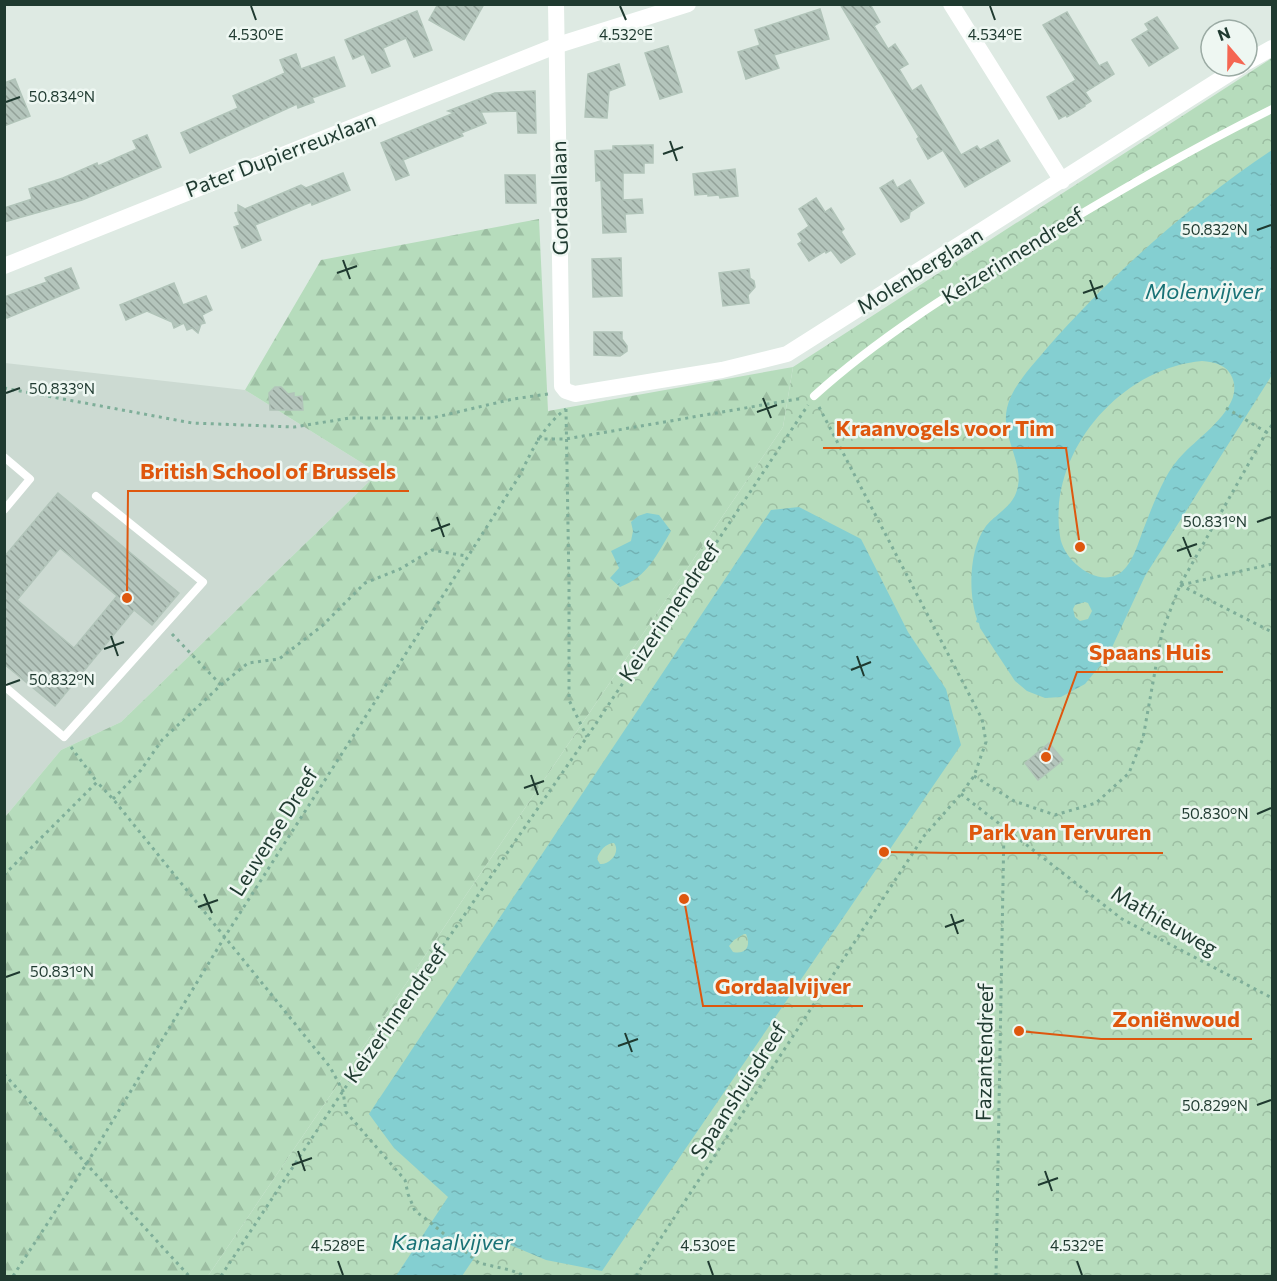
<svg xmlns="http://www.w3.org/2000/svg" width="1277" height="1281" viewBox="0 0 1277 1281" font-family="Commissioner,sans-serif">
	<defs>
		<pattern id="forest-firs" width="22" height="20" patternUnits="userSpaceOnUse" patternTransform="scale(1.5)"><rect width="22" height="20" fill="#b6dcbc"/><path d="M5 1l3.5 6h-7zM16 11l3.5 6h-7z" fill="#9cbea2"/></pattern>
		<pattern id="park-crowns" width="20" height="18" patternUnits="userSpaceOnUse" patternTransform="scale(1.5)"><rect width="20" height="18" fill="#b6dcbc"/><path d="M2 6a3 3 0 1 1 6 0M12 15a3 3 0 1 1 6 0" fill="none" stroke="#9cbea2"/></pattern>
		<pattern id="water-ripples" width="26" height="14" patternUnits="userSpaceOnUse" patternTransform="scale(1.5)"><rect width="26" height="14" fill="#84cfd1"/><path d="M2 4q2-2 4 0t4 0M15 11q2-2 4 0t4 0" fill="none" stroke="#72b2b4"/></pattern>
		<pattern id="building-back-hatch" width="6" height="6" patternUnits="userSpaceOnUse" patternTransform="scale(1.5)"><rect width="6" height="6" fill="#b4c5bc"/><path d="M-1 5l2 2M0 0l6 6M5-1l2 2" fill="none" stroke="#92a199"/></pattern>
	</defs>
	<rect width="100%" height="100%" fill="#deeae3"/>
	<!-- built -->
	<polygon fill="#ccdad2" points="5,363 245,390 378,473 121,722 61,750 5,817"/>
	<!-- forest -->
	<polygon fill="url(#forest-firs)" points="539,219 548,411 793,367 783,427 208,1276 5,1276 5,817 61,750 121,722 378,473 245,390 321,260"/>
	<!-- park -->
	<polygon fill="url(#park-crowns)" points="1272,58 1272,1276 208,1276 783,427 793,367"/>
	<!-- water -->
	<g fill="url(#water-ripples)" fill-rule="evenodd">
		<path d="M 1272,150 L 1272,375 L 1145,576 L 1108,656 L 1085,684 L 1061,697 L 1045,698 L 1027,691 L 1015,681 L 980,628 L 979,623 L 976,622 L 977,619 C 968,593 969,549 986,526 C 995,515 1011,507 1016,493 C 1027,465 1000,438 1007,408 C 1012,386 1033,365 1047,348 C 1112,274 1191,204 1272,150 ZM 1202,361 C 1215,362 1227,365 1232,377 C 1245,406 1201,435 1184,453 C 1177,460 1170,469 1165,479 C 1156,496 1149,515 1142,533 C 1138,544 1134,557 1127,566 C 1106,595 1063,563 1060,536 C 1047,453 1120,368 1202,361 ZM 1085,602 L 1088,603 L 1092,611 L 1088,619 L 1080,621 L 1075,617 L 1073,609 L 1075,605 Z"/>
		<path d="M 799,507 L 861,539 L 908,632 L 946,689 L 961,745 L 602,1271 L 546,1260 L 489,1236 L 462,1276 L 396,1276 L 448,1197 L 394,1148 L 369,1114 L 771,510 ZM 614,843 C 621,852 610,865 600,864 L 597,859 C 599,851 606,843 614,843 ZM 744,934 L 746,934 C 751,945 747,955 733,952 L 729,946 L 734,940 Z"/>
		<path d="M 647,513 L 659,515 L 671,531 C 656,556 648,576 620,587 L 610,578 L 619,568 L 611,551 L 631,541 L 633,531 L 631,522 L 638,516 Z"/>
	</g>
	<!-- building -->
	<g fill="url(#building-back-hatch)" stroke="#b1c4b9" stroke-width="1.5" fill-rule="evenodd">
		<polygon points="438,4 484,4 464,40 429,20"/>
		<polygon points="840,4 870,4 880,22 874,26 888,49 895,44 908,64 899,69 912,91 921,85 961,155 977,146 980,150 998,140 1010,161 965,187 943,150 928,159 917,139 919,137"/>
		<polygon points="820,9 829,39 774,55 779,68 746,79 738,52 760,45 755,30"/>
		<polygon points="417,11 432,50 414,57 406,38 383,48 390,66 372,73 364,54 353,59 345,40"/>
		<polygon points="1067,12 1099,66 1107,62 1114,74 1085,92 1091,101 1085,105 1085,106 1067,117 1066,115 1059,119 1047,97 1076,80 1043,25"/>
		<polygon points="1157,17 1178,48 1149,66 1132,40 1149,30 1145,24"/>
		<polygon points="668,46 682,92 660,99 645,53"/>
		<polygon points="296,54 301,69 334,57 345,86 312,98 314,102 298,108 297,104 190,153 181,133 238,108 233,96 285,73 280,60"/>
		<polygon points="619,64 625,85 609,91 607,118 585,117 588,74"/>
		<polygon points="15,79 30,116 4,126 4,83"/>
		<polygon points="535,91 536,133 518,133 517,111 481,112 486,123 461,133 463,136 403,160 409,175 396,180 381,143 454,113 448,111 495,93"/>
		<polygon points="147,135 161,167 82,200 4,222 4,208 32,199 29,189 63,178 97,163 98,166 137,149 133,141"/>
		<polygon points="653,145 653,163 644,163 644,173 623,173 623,200 642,199 643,213 625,214 626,232 603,233 601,180 596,181 595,151 613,150 613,146"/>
		<polygon points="735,169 738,196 720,198 719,195 708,196 708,194 695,195 693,174"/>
		<polygon points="343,173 350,190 312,205 311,202 255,225 261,240 242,248 234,227 240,225 235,213 238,212 238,205 245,209 301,185 306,188"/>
		<polygon points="505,175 535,175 536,203 506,203"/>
		<polygon points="893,180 897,188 910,180 924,203 910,212 909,218 901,222 880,188"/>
		<polygon points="816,198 825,212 831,208 844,229 841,232 855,254 841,263 831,250 826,253 825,251 809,261 798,244 802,241 798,234 809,226 799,209"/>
		<polygon points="621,258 622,296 593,297 592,259"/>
		<polygon points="71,268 79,288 7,318 4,310 4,297 47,282 45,278"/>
		<polygon points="749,269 750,278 754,281 755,287 748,295 749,303 723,306 719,273"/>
		<polygon points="174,283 183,305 206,296 212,310 202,315 205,323 201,324 198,333 192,328 187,330 184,323 174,328 172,322 147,311 126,320 120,305"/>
		<polygon points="594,332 622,332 622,339 627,346 627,351 620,356 594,355"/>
		<polygon points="275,387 281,387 288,394 294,393 294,397 302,396 303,410 270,410 269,393"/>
		<path d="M 58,493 L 179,593 L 152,625 L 134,610 L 55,706 L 4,664 L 4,557 ZM 60,548 L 117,596 L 74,648 L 17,600 Z"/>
		<polygon points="1049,743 1063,760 1038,780 1025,763"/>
	</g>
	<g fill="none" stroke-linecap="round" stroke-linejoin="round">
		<!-- path -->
		<g stroke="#7eae99" stroke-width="3" stroke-dasharray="3 4.5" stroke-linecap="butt">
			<polyline points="4,388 192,423 294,427 350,418 432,418 513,399 548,394"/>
			<polyline points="1226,408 1266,432"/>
			<polyline points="566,409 569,584 569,700 587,737"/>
			<polyline points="537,439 566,439 803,398"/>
			<polyline points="1180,585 1272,632"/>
			<polyline points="1181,585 1272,564"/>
			<polyline points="172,634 221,685"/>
			<polyline points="71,747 97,782"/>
			<polyline points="974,776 1014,801 1055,815 1096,803 1129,773 1143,738 1162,632 1180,585 1266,433 1272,425"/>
			<polyline points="961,794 1122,919 1272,998"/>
			<polyline points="113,799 141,770 162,740 221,685 248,663 279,659 322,626 365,583 400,569 432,550 466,556"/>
			<polyline points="4,875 97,782 113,799 330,1067 343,1091 346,1112 405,1180 408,1194 415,1211 426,1219 479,1263 510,1270 525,1276"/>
			<polyline points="4,1074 189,1276"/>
			<path d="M 13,1276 L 87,1163 L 224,938 L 520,475 C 532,450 543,426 566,409"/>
			<polyline points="221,1276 343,1091 587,737 808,405"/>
			<polyline points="636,1276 924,836 961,794 974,776 986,742 982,719 818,405"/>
			<polyline points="996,1276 1004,827"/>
		</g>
		<!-- lane -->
		<g stroke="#fff" stroke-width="8">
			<path d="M 814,396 C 878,338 952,292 1026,247 C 1107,198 1188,150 1272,109"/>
			<polyline points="4,457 30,479 4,510"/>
			<polyline points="4,686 64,737 203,582 96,496"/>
		</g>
		<!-- street -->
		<g stroke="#fff" stroke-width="16">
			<polyline points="556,4 562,386 566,391 575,394 722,370 787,354 1241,66"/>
			<polyline points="951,4 1062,181"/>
			<polyline points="1247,62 1272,48"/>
			<polyline points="4,266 558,45 688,4"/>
		</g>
	</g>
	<!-- ticks -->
	<path fill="none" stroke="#1f3a30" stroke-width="2" d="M 251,6 L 256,20M 620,6 L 626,20M 990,6 L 995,20M 6,102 L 20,97M 670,141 L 677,161M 663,154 L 683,147M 1257,230 L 1271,225M 343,260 L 350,279M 337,273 L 357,266M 1090,280 L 1097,299M 1083,293 L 1103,286M 6,393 L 20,388M 763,398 L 771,418M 757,412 L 777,405M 437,517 L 444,537M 1257,522 L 1271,517M 431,531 L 450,524M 1183,537 L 1191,557M 1177,551 L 1197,544M 111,636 L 118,656M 104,649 L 124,642M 857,656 L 864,676M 851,670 L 871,662M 6,685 L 20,680M 531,775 L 538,795M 524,788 L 544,781M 1257,814 L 1271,808M 204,894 L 212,913M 198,907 L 218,900M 951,914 L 958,934M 945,927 L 964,920M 6,977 L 20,972M 625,1033 L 632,1052M 618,1046 L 638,1039M 1257,1105 L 1271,1100M 298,1151 L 305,1171M 292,1165 L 312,1158M 1045,1171 L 1052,1191M 1038,1185 L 1058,1178M 338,1261 L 343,1275M 708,1261 L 713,1275M 1077,1261 L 1082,1275"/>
	<g text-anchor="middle" stroke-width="5" stroke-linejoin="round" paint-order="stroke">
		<!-- street labels -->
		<g font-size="21" fill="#1f3a30" stroke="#eef7f2">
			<text transform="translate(281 155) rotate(-21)" y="7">Pater Dupierreuxlaan</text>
			<text transform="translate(560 198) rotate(-91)" y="7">Gordaallaan</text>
			<text transform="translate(1013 256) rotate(-32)" y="7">Keizerinnendreef</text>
			<text transform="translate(920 271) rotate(-32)" y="7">Molenberglaan</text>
			<text transform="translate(670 612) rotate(-56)" y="7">Keizerinnendreef</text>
			<text transform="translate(274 832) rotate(-58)" y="7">Leuvense Dreef</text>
			<text transform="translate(1164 921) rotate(30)" y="7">Mathieuweg</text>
			<text transform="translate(396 1014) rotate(-55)" y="7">Keizerinnendreef</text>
			<text transform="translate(985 1052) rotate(-89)" y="7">Fazantendreef</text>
			<text transform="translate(739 1091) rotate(-57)" y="7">Spaanshuisdreef</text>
		</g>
		<!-- water labels -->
		<g font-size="22" font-style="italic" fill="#197276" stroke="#eef7f2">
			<text x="1204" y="299">Molenvijver</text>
			<text x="452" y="1250">Kanaalvijver</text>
		</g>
	</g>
	<g font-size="15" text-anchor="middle" fill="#1f3a30" stroke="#eef7f2" stroke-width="5" stroke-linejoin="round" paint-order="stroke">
		<text x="256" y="40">4.530°E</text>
		<text x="626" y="40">4.532°E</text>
		<text x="995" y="40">4.534°E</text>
		<text x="62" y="102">50.834°N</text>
		<text x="1215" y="235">50.832°N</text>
		<text x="62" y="394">50.833°N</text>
		<text x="1215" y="527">50.831°N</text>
		<text x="62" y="685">50.832°N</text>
		<text x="1215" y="819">50.830°N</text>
		<text x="62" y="977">50.831°N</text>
		<text x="1215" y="1111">50.829°N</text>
		<text x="338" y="1251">4.528°E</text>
		<text x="708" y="1251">4.530°E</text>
		<text x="1077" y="1251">4.532°E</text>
	</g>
	<!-- callouts -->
	<path fill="none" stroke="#de570e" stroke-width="2" d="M1080 547L1066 448H823M127 598L128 491H409M1046 757L1077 672H1223M884 852L956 853H1163M684 899L703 1006H863M1019 1031L1101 1039H1252"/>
	<g fill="#de570e" stroke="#eef7f2" stroke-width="2">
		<circle cx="1080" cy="547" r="6"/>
		<circle cx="127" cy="598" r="6"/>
		<circle cx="1046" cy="757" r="6"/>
		<circle cx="884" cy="852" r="6"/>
		<circle cx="684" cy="899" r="6"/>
		<circle cx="1019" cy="1031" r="6"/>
	</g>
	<g font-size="22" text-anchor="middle" font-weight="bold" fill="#de570e" stroke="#eef7f2" stroke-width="5" stroke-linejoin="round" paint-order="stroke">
		<text x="945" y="436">Kraanvogels voor Tim</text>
		<text x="268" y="479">British School of Brussels</text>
		<text x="1150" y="660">Spaans Huis</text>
		<text x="1060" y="840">Park van Tervuren</text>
		<text x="783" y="994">Gordaalvijver</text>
		<text x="1176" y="1027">Zoniënwoud</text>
	</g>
	<!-- border -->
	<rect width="1277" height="1281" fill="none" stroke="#1f3a30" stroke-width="12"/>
	<!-- north arrow -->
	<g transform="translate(1229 48) rotate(340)"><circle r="28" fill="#eef7f2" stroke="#9baba4" stroke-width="1.5"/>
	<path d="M0-4.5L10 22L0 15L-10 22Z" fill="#f56652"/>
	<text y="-9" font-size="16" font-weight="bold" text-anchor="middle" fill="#1f3a30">N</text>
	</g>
</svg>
